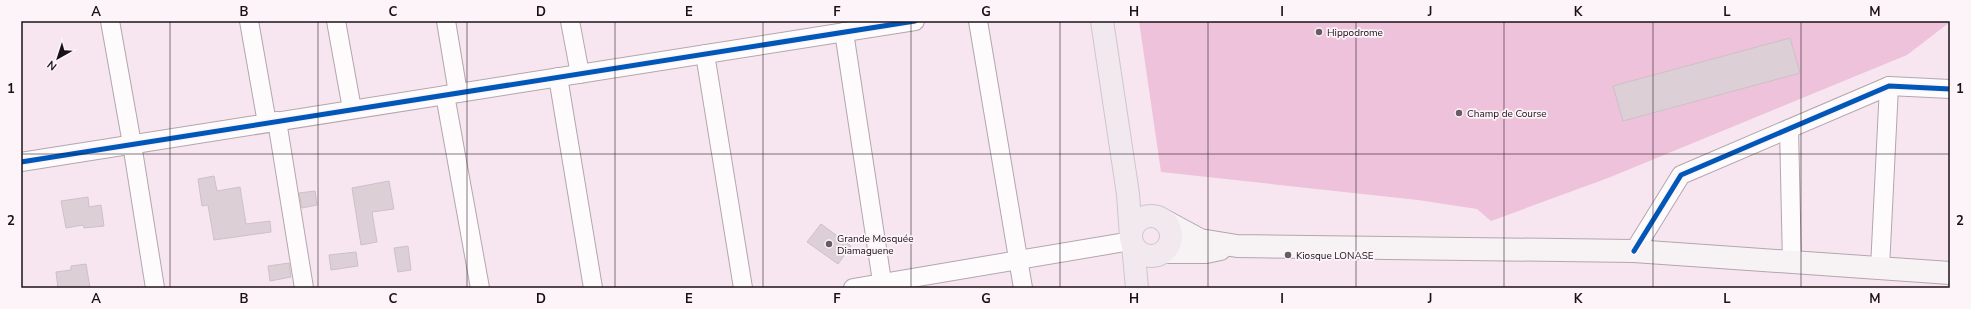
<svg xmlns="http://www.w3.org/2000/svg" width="1971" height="309" viewBox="0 0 1971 309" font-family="'Nunito Sans',sans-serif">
	<rect width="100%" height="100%" fill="#f7e6ef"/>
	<!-- green -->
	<polygon fill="#eec2da" points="1139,21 1950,21 1950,22 1907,55 1608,178 1491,221 1477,209 1418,200 1161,172"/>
	<!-- building -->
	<g fill="#ddcfd6" stroke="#cec0c7">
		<polygon points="1790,38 1800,73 1623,121 1613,86"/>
		<polygon points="214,176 217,191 240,187 246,224 270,221 271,232 214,240 208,205 202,206 198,179"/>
		<polygon points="389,181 394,209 372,212 377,242 361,245 352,188"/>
		<polygon points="315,191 317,205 302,208 299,193"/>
		<polygon points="88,197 89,207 101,205 104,226 84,228 83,225 66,228 61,201"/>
		<polygon points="821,224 851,246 838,264 807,242"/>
		<polygon points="408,246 411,270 398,272 394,248"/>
		<polygon points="356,252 358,266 331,270 329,255"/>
		<polygon points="289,263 291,277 270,281 268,266"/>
		<polygon points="86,264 90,288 58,288 56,272 71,270 71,266"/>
	</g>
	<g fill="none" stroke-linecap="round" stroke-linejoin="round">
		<!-- street casing -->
		<g stroke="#b3a6ad" stroke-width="20">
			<g id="street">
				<polyline points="110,21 132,144 155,288"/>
				<polyline points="249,21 267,123"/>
				<polyline points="336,21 352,109"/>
				<polyline points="446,21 458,93"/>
				<polyline points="570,21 580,74"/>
				<polyline points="978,21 1023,288"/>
				<polyline points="844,32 883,288"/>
				<polyline points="705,54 743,288"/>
				<polyline points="558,77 593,288"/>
				<polyline points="445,95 480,288"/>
				<polyline points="277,121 304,288"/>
				<polyline points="1789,129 1792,263"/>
				<polyline points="21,162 915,21"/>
				<polyline points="1634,251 1681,175 1889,86 1950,89"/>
				<polyline points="1880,268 1889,86"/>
				<polyline points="853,288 1131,241"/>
			</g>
		</g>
		<!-- secondary casing -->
		<g stroke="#b3a6ad" stroke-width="24">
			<g id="secondary">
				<polyline points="1163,220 1200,240 1237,246 1634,251 1950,273"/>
				<polyline points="1164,252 1206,252 1220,249"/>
			</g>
		</g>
		<!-- primary casing -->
		<g stroke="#cec6cb" stroke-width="24">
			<g id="primary">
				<polyline points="1102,21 1128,194 1131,237"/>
				<circle cx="1151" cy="236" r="20"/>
				<polyline points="1133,245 1137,288"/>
			</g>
		</g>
		<!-- street -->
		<use href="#street" stroke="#fefbfd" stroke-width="18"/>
		<!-- secondary -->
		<use href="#secondary" stroke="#f7f3f5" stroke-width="22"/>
		<!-- primary -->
		<use href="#primary" stroke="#f1e9ed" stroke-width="22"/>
		<!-- cycleway casing -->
		<g stroke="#fcf4f8" stroke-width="8">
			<g id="cycleway">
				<polyline points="21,162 915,21"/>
				<polyline points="1634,251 1681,175 1889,86 1950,89"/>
			</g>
		</g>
		<!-- cycleway -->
		<use href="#cycleway" stroke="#0057b8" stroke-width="5"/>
	</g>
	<!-- grid -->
	<path fill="none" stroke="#1c1017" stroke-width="1" stroke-opacity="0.55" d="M 170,21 L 170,288M 318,21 L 318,288M 467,21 L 467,288M 615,21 L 615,288M 763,21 L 763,288M 911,21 L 911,288M 1060,21 L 1060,288M 1208,21 L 1208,288M 1356,21 L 1356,288M 1504,21 L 1504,288M 1653,21 L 1653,288M 1801,21 L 1801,288M 21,154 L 1950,154"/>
	<!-- markers -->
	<g fill="#695b63" stroke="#fcf4f8" stroke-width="1.5">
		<circle cx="1319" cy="32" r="4"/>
		<circle cx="1459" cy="113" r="4"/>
		<circle cx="829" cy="244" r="4"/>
		<circle cx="1288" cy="255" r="4"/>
	</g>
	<g text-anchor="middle" stroke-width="3.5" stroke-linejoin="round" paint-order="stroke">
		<!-- poi labels -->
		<g font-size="10" fill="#1c1017" stroke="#fcf4f8" text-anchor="start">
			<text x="1327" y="36">Hippodrome</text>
			<text x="1467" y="117">Champ de Course</text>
			<text x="837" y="242">Grande Mosquée<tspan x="837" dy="12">Diamaguene</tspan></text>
			<text x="1296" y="259">Kiosque LONASE</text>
		</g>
	</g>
	<!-- border -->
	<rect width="1971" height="309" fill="none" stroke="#fcf4f8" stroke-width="44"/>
	<!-- north arrow -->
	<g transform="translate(58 58) rotate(219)" stroke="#fcf4f8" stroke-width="3" paint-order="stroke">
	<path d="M0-3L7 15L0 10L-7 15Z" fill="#1c1017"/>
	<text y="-6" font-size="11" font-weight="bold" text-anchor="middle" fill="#1c1017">N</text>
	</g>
	<rect x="22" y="22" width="1927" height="265" fill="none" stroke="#1c1017" stroke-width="1.5"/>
	<g font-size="13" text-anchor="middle" font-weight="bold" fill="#1c1017">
		<text x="96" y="16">A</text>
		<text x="244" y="16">B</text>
		<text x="393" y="16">C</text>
		<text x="541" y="16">D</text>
		<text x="689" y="16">E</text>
		<text x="837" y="16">F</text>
		<text x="986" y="16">G</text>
		<text x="1134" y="16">H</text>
		<text x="1282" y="16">I</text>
		<text x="1430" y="16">J</text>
		<text x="1578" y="16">K</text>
		<text x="1727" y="16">L</text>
		<text x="1875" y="16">M</text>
		<text x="11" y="93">1</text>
		<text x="1960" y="93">1</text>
		<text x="11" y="225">2</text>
		<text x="1960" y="225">2</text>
		<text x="96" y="303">A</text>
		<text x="244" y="303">B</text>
		<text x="393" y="303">C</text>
		<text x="541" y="303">D</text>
		<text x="689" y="303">E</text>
		<text x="837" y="303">F</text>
		<text x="986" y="303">G</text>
		<text x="1134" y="303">H</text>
		<text x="1282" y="303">I</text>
		<text x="1430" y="303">J</text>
		<text x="1578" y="303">K</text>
		<text x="1727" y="303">L</text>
		<text x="1875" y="303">M</text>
	</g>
</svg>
